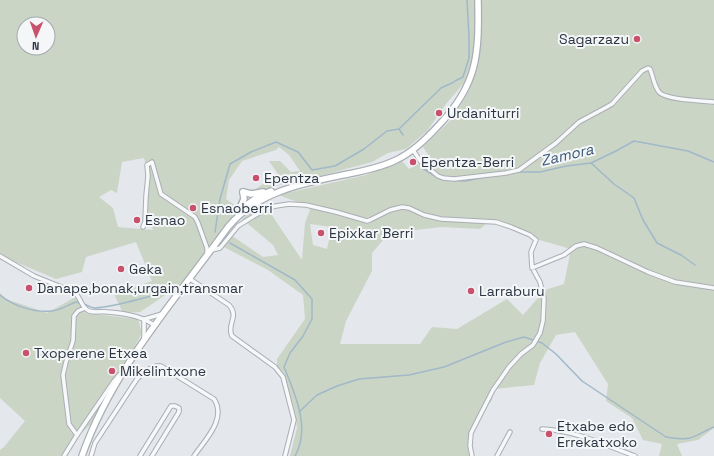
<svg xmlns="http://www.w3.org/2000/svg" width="714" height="456" viewBox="0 0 714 456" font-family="'Space Grotesk',sans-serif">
	<rect width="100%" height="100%" fill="#e4e7eb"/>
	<!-- green -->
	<g fill="#cbd5c6" fill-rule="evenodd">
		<path d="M 0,0 L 714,0 L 714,428 L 698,440 L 677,444 L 682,456 L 659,456 L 662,444 L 643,440 L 632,418 L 606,401 L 608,384 L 575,332 L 556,335 L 540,363 L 534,385 L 494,389 L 492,400 L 474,423 L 468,445 L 471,456 L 290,456 L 297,428 L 295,412 L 284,373 L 277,366 L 277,359 L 305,319 L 303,295 L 268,270 L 220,245 L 228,233 L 263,257 L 278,255 L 273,245 L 242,219 L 263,202 L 302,260 L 305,223 L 311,207 L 278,195 L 366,175 L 401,160 L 409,169 L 430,158 L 423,147 L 453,118 L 470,89 L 463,84 L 446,104 L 427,131 L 406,149 L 388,153 L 372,162 L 316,177 L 304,178 L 258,191 L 251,192 L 278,174 L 269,161 L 280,161 L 291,172 L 300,171 L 289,155 L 279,147 L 276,150 L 242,161 L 229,180 L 226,199 L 236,206 L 241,195 L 243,199 L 241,205 L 224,228 L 222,228 L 214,244 L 182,284 L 140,312 L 123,313 L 114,294 L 152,281 L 136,242 L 86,257 L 82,272 L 56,279 L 11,260 L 0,254 ZM 24,24 L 48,24 L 48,48 L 24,48 ZM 144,158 L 147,171 L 145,206 L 153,230 L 118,227 L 113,208 L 99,197 L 111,190 L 117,193 L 122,162 ZM 491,220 L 536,239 L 571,249 L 564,284 L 545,290 L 523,315 L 507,299 L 457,329 L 432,327 L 420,344 L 340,344 L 346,321 L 372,271 L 372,253 L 389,233 L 442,227 L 480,229 ZM 310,224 L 332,227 L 327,249 L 313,245 Z"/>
		<polygon points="0,293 6,299 47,313 79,295 85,313 138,319 142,333 94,421 76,438 64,456 0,456 0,450 4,447 25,421 0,398"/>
	</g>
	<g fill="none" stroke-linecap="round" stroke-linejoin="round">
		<!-- stream -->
		<g stroke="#a1b8c9" stroke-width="1.5">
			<polyline points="455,81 463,77 469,58 469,37 467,0"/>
			<polyline points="399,129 403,135"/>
			<polyline points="591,163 614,184 634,198 643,220 657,243 681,255 695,265"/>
			<polyline points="422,168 438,178 441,179"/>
			<polyline points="516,172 540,172 566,166 591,163 616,151 634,141 688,151 714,162"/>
			<polyline points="446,180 466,181 490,176"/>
			<polyline points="215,232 220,199 230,164 251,152 276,142 298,152 312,170 335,166 364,149 387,131 399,129 441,88 454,82"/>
			<path d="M 230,243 L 295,280 L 312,299 L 312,319 L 303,336 L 290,353 L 284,367 C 295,394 311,428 295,456"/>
			<path d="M 0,295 C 13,306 35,313 52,311 C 61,310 68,305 76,302 L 80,303"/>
			<path d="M 84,304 C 88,305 90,308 95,308 C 122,306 148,295 175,291"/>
			<path d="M 299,412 L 317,395 L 337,386 L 359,379 L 409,375 L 444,367 L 506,342 L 524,337 L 542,343 L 556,354 L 582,381 L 666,437 C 674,438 682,440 690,438 C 698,436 706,430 714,427"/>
		</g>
		<!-- minor casing -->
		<g stroke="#a9aeb5" stroke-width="5.5">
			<g id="minor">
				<path d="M 413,150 L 421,162 L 438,176 L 443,178 L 454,179 L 506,173 L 519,170 L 556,143 L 579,122 L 605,108 L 612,104 L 642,71 L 648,68 L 650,69 C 653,76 654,86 659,92 C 665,100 703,101 714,102"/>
				<polyline points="143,227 145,222 146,196 148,176 147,165 152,162 161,194 195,217 198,223 207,248 207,255"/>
				<polyline points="212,250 220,248 238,226 254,216 268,208 276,206 289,204 306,205 336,212 367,221 370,220 390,210 402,207 409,208 424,215 441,219 496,222 511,227 530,235 536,240 531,252 532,268 564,255 576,246 584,244 597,248 648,272 675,282 714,288"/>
				<path d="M 0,256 L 34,276 L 74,292 C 81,297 81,308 89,311 C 95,313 101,311 108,312 C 122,313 143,316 155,326"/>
				<path d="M 190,279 L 229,305 C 240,317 226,324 232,336 L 275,367 L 283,377 L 294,420 L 285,456"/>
				<polyline points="145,319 162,314"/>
				<polyline points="144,338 144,319"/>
				<path d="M 542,429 C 574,430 605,445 635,456"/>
				<polyline points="77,435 114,381 119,375 120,376"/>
				<polyline points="64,456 77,435 69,424 63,375 66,362 73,341 74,316 78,311 85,308"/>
				<path d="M 91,456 L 95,443 L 137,379 L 147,370 L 156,366 L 161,366 L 214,399 C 227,419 205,440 194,456"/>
				<polyline points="140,456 171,406 175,406 179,408 179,412 152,456"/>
				<polyline points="472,456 470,446 471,433 493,390 509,367 521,354 533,345 540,333 543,321 544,299 540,282 534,271"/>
				<polyline points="497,456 510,432"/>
			</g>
		</g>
		<!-- secondary casing -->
		<g stroke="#a9aeb5" stroke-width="8">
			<g id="secondary">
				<polyline points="243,192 251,194 263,192"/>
				<polyline points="240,208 244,199 243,192"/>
				<polyline points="242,208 261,195 271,191"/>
				<path d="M 82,456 C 112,370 175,300 228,227 C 258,191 304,183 348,174 C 363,171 379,168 394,161 C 412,153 426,139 439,125 C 478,84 479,54 478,0"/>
			</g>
		</g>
		<!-- minor -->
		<use href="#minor" stroke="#f7f8f9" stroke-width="3.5"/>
		<!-- secondary -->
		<use href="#secondary" stroke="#fff" stroke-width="5.5"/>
	</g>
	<!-- markers -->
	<g fill="#c8516d" stroke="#f4f6f8" stroke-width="1.5">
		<circle cx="637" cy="39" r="4"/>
		<circle cx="439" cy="113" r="4"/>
		<circle cx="413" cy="162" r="4"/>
		<circle cx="256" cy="178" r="4"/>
		<circle cx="193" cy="208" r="4"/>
		<circle cx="137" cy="220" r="4"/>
		<circle cx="321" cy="233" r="4"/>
		<circle cx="121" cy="269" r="4"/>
		<circle cx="29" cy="288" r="4"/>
		<circle cx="471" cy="291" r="4"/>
		<circle cx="26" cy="353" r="4"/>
		<circle cx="112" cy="371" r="4"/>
		<circle cx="549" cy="434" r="4"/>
	</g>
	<g text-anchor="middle" stroke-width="4" stroke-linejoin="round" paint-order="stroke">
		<!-- poi labels -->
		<g font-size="14" fill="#2c3643" stroke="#f4f6f8" text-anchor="start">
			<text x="629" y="44" text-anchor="end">Sagarzazu</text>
			<text x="447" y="118">Urdaniturri</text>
			<text x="421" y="167">Epentza-Berri</text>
			<text x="264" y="183">Epentza</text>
			<text x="201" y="213">Esnaoberri</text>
			<text x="145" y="225">Esnao</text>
			<text x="329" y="238">Epixkar Berri</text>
			<text x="129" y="274">Geka</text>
			<text x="37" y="293">Danape,bonak,urgain,transmar</text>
			<text x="479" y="296">Larraburu</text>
			<text x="34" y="358">Txoperene Etxea</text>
			<text x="120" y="376">Mikelintxone</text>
			<text x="557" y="431">Etxabe edo<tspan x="557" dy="16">Errekatxoko</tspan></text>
		</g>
		<!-- water labels -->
		<g font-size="15" font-style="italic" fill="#385875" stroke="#f4f6f8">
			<text transform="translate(567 155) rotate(-13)" y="5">Zamora</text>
		</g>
	</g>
	<!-- north arrow -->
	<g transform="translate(36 36) rotate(182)"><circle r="19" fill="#f4f6f8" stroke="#a4a9b0"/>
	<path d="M0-3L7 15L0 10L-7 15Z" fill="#c8516d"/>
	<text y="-6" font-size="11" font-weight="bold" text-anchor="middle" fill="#2c3643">N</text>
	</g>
</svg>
